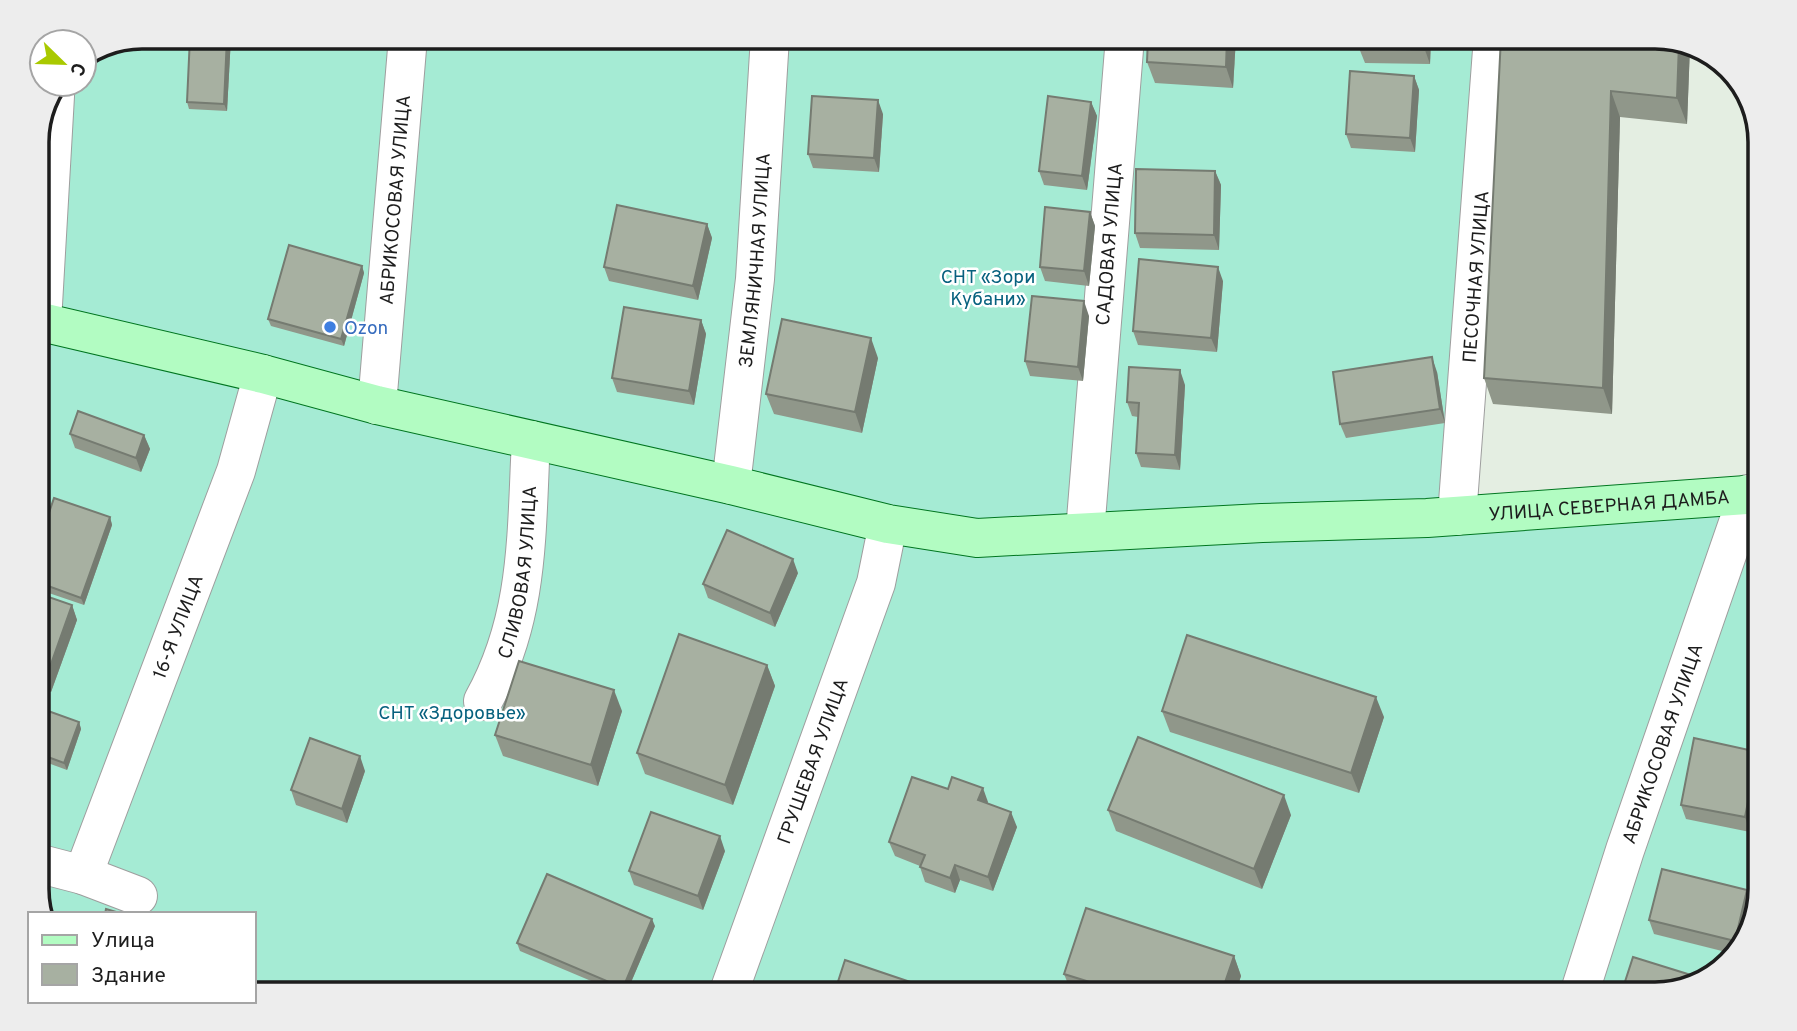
<svg xmlns="http://www.w3.org/2000/svg" width="1797" height="1031" viewBox="0 0 1797 1031" font-family="Overpass,sans-serif">
	<rect width="100%" height="100%" fill="#e4eee2"/>
	<!-- grass -->
	<polygon fill="#a5ebd4" points="142,37 1490,37 1457,515 1760,494 1760,889 1746,941 1708,980 1655,994 254,994 254,914 43,914 37,895 37,136 60,84 84,84 84,61"/>
	<g fill="none" stroke-linecap="round" stroke-linejoin="round">
		<!-- street casing -->
		<g stroke="#9e9e9e" stroke-width="40">
			<g id="street">
				<polyline points="42,322 55,96"/>
				<path id="s1" d="M 377,405 L 408,37"/>
				<path id="s2" d="M 731,485 L 755,279 L 770,37"/>
				<path id="s3" d="M 1457,516 L 1493,37"/>
				<path id="s4" d="M 1085,532 L 1125,37"/>
				<path id="s5" d="M 483,701 C 530,616 526,533 531,440"/>
				<polyline points="37,863 83,875 138,896"/>
				<path id="s6" d="M 83,875 L 236,471 L 263,374"/>
				<path id="s7" d="M 728,994 L 876,583 L 888,524"/>
				<path id="s8" d="M 1579,994 L 1625,850 L 1748,494"/>
			</g>
		</g>
		<!-- secondary casing -->
		<g stroke="#017620" stroke-width="40">
			<g id="secondary">
				<path id="s9" d="M 37,321 L 263,374 L 377,405 L 731,485 L 888,524 L 977,538 L 1262,523 L 1427,518 L 1760,494"/>
			</g>
		</g>
		<!-- street -->
		<use href="#street" stroke="#fff" stroke-width="38"/>
		<!-- secondary -->
		<use href="#secondary" stroke="#b2fcc2" stroke-width="38"/>
	</g>
	<!-- wall -->
	<g fill="#90978a">
		<polygon points="231,37 227,111 189,109 187,102"/>
		<polygon points="859,37 926,37 926,48 863,47"/>
		<polygon points="1148,37 1236,37 1233,88 1155,83 1147,62"/>
		<polygon points="1431,37 1430,64 1365,63 1359,48"/>
		<polygon points="1501,37 1655,37 1690,46 1687,124 1620,117 1612,414 1493,404 1484,378"/>
		<polygon points="1414,76 1419,90 1415,152 1351,148 1346,134"/>
		<polygon points="1091,102 1097,116 1087,190 1044,185 1039,171"/>
		<polygon points="883,114 879,172 813,168 808,154"/>
		<polygon points="1215,171 1221,185 1219,250 1140,248 1135,233"/>
		<polygon points="1090,212 1095,226 1089,286 1045,281 1040,267"/>
		<polygon points="707,224 712,238 698,300 609,281 604,267"/>
		<polygon points="362,266 364,273 344,346 271,326 268,319"/>
		<polygon points="1223,281 1217,352 1138,345 1133,331"/>
		<polygon points="1089,316 1083,381 1030,376 1025,361"/>
		<polygon points="701,320 706,334 694,405 617,392 612,378"/>
		<polygon points="878,358 862,433 774,414 766,394"/>
		<polygon points="1437,372 1445,423 1346,438 1340,424"/>
		<polygon points="1185,385 1180,470 1141,467 1136,453 1138,417 1132,416 1127,402"/>
		<polygon points="70,434 144,435 150,449 141,472 75,448"/>
		<polygon points="110,517 112,525 84,605 37,589 37,548"/>
		<polygon points="1760,572 1760,609 1757,608 1752,594"/>
		<polygon points="798,573 775,627 708,598 703,584"/>
		<polygon points="37,593 72,605 77,620 51,692 37,687"/>
		<polygon points="767,665 775,686 733,805 645,774 637,753"/>
		<polygon points="37,707 79,722 81,729 67,770 37,759"/>
		<polygon points="622,711 598,786 503,756 495,735"/>
		<polygon points="1162,711 1384,717 1359,793 1170,732"/>
		<polygon points="1760,757 1760,781 1750,832 1686,819 1681,805"/>
		<polygon points="365,771 347,823 296,805 291,790"/>
		<polygon points="948,789 988,802 987,803 1017,827 993,891 960,880 955,893 925,882 920,867 920,866 895,856 889,842"/>
		<polygon points="1108,810 1291,815 1262,889 1116,831"/>
		<polygon points="725,851 703,910 634,885 629,871"/>
		<polygon points="1753,904 1742,945 1734,954 1654,934 1649,920"/>
		<polygon points="655,926 626,994 622,994 520,951 517,943"/>
		<polygon points="1234,956 1241,976 1235,994 1072,994 1064,974"/>
	</g>
	<!-- shaded-wall -->
	<g fill="#757b71">
		<polygon points="227,37 231,37 227,111 224,104"/>
		<polygon points="921,37 926,37 926,48"/>
		<polygon points="1227,37 1236,37 1233,88 1226,67"/>
		<polygon points="1425,37 1431,37 1430,64 1425,50"/>
		<polygon points="1679,43 1690,46 1687,124 1677,98"/>
		<polygon points="1414,76 1419,90 1415,152 1410,138"/>
		<polygon points="1611,91 1620,117 1612,414 1603,388"/>
		<polygon points="878,100 883,114 879,172 874,158"/>
		<polygon points="1091,102 1097,116 1087,190 1082,176"/>
		<polygon points="1215,171 1221,185 1219,250 1214,235"/>
		<polygon points="1090,212 1095,226 1089,286 1084,271"/>
		<polygon points="707,224 712,238 698,300 693,286"/>
		<polygon points="362,266 364,273 344,346 341,339"/>
		<polygon points="1218,267 1223,281 1217,352 1211,338"/>
		<polygon points="1084,301 1089,316 1083,381 1078,367"/>
		<polygon points="701,320 706,334 694,405 689,391"/>
		<polygon points="871,338 878,358 862,433 855,412"/>
		<polygon points="1432,357 1437,372 1445,423 1440,409"/>
		<polygon points="1180,370 1185,385 1180,470 1175,455"/>
		<polygon points="144,435 150,449 141,472 136,458"/>
		<polygon points="110,517 112,525 84,605 81,598"/>
		<polygon points="793,559 798,573 775,627 770,613"/>
		<polygon points="72,605 77,620 51,692 46,678"/>
		<polygon points="767,665 775,686 733,805 725,785"/>
		<polygon points="614,690 622,711 598,786 591,765"/>
		<polygon points="1376,697 1384,717 1359,793 1351,773"/>
		<polygon points="79,722 81,729 67,770 64,763"/>
		<polygon points="1758,752 1760,757 1760,781 1750,832 1745,817"/>
		<polygon points="360,756 365,771 347,823 342,809"/>
		<polygon points="983,788 988,802 983,814 978,800"/>
		<polygon points="1284,795 1291,815 1262,889 1254,869"/>
		<polygon points="1011,812 1017,827 993,891 988,877"/>
		<polygon points="720,836 725,851 703,910 698,896"/>
		<polygon points="955,865 960,880 955,893 950,878"/>
		<polygon points="1747,890 1753,904 1742,945 1738,950 1735,941"/>
		<polygon points="652,919 655,926 626,994 625,994 623,988"/>
		<polygon points="1234,956 1241,976 1235,994 1221,994"/>
	</g>
	<!-- building -->
	<g fill="#a7b0a1" stroke="#757b71" stroke-width="2">
		<polygon points="190,37 227,37 224,104 187,102"/>
		<polygon points="1148,37 1227,37 1226,67 1147,62"/>
		<polygon points="1360,37 1425,37 1425,50 1359,48"/>
		<polygon points="1501,37 1655,37 1679,43 1677,98 1611,91 1603,388 1484,378"/>
		<polygon points="1350,71 1414,76 1410,138 1346,134"/>
		<polygon points="812,96 878,100 874,158 808,154"/>
		<polygon points="1048,96 1091,102 1082,176 1039,171"/>
		<polygon points="1136,169 1215,171 1214,235 1135,233"/>
		<polygon points="617,205 707,224 693,286 604,267"/>
		<polygon points="1045,207 1090,212 1084,271 1040,267"/>
		<polygon points="289,245 362,266 341,339 268,319"/>
		<polygon points="1139,259 1218,267 1211,338 1133,331"/>
		<polygon points="1032,296 1084,301 1078,367 1025,361"/>
		<polygon points="624,307 701,320 689,391 612,378"/>
		<polygon points="782,319 871,338 855,412 766,394"/>
		<polygon points="1432,357 1440,409 1340,424 1333,372"/>
		<polygon points="1129,367 1180,370 1175,455 1136,453 1139,403 1127,402"/>
		<polygon points="78,411 144,435 136,458 70,434"/>
		<polygon points="54,498 110,517 81,598 37,582 37,548"/>
		<polygon points="727,530 793,559 770,613 703,584"/>
		<polygon points="1760,572 1760,596 1752,594"/>
		<polygon points="37,593 72,605 46,678 37,674"/>
		<polygon points="679,634 767,665 725,785 637,753"/>
		<polygon points="1187,635 1376,697 1351,773 1162,711"/>
		<polygon points="519,661 614,690 591,765 495,735"/>
		<polygon points="37,707 79,722 64,763 37,753"/>
		<polygon points="1138,737 1284,795 1254,869 1108,810"/>
		<polygon points="310,738 360,756 342,809 291,790"/>
		<polygon points="1694,738 1758,752 1745,817 1681,805"/>
		<polygon points="912,777 948,789 952,777 983,788 978,800 1011,812 988,877 955,865 950,878 920,867 925,855 889,842"/>
		<polygon points="651,812 720,836 698,896 629,871"/>
		<polygon points="1662,869 1747,890 1735,941 1649,920"/>
		<polygon points="547,874 652,919 623,988 517,943"/>
		<polygon points="1086,908 1234,956 1221,994 1128,994 1064,974"/>
		<polygon points="106,909 123,914 105,914"/>
		<polygon points="1633,957 1707,980 1655,994 1621,994"/>
		<polygon points="845,960 925,987 923,994 834,994"/>
		<polygon points="257,990 267,994 255,994"/>
	</g>
	<!-- markers -->
	<circle fill="#3f7fe0" stroke="#fff" stroke-width="2.5" cx="330" cy="327" r="7"/>
	<g text-anchor="middle" stroke-width="5" stroke-linejoin="round" paint-order="stroke">
		<!-- street labels -->
		<g font-size="19" fill="#1d1d1d" stroke="#fff">
			<text dy="7" stroke="none"><textPath href="#s1" startOffset="206">АБРИКОСОВАЯ УЛИЦА</textPath></text>
			<text dy="7" stroke="none"><textPath href="#s4" startOffset="289">САДОВАЯ УЛИЦА</textPath></text>
			<text dy="7" stroke="none"><textPath href="#s2" startOffset="226">ЗЕМЛЯНИЧНАЯ УЛИЦА</textPath></text>
			<text dy="7" stroke="none"><textPath href="#s3" startOffset="240">ПЕСОЧНАЯ УЛИЦА</textPath></text>
			<text dy="7" stroke="none"><textPath href="#s9" startOffset="1598">УЛИЦА СЕВЕРНАЯ ДАМБА</textPath></text>
			<text dy="7" stroke="none"><textPath href="#s5" startOffset="135">СЛИВОВАЯ УЛИЦА</textPath></text>
			<text dy="7" stroke="none"><textPath href="#s6" startOffset="266">16-Я УЛИЦА</textPath></text>
			<text dy="7" stroke="none"><textPath href="#s8" startOffset="264">АБРИКОСОВАЯ УЛИЦА</textPath></text>
			<text dy="7" stroke="none"><textPath href="#s7" startOffset="248">ГРУШЕВАЯ УЛИЦА</textPath></text>
		</g>
		<!-- park labels -->
		<g font-size="19" fill="#07617e" stroke="#fff">
			<text x="988" y="283">СНТ «Зори<tspan x="988" dy="22">Кубани»</tspan></text>
			<text x="452" y="719">СНТ «Здоровье»</text>
		</g>
		<!-- shop labels -->
		<g font-size="19" fill="#366cbe" stroke="#fff" text-anchor="start">
			<text x="344" y="334">Ozon</text>
		</g>
	</g>
	<!-- crop -->
	<path d="M0 0H1797V1031H0ZM142 49H1655A93 93 0 0 1 1748 142V889A93 93 0 0 1 1655 982H142A93 93 0 0 1 49 889V142A93 93 0 0 1 142 49Z" fill="#ededed" fill-rule="evenodd"/>
	<path fill="none" stroke="#1d1d1d" stroke-width="3.5" d="M142 49H1655A93 93 0 0 1 1748 142V889A93 93 0 0 1 1655 982H142A93 93 0 0 1 49 889V142A93 93 0 0 1 142 49Z"/>
	<!-- legend -->
	<rect x="28" y="912" width="228" height="91" fill="#ffffff" stroke="#a5a5a5" stroke-width="2"/>
	<rect x="42" y="935" width="35" height="10" fill="#b2fcc2" stroke="#a5a5a5" stroke-width="2"/>
	<text x="91" y="947" font-size="21" fill="#1d1d1d">Улица</text>
	<rect x="42" y="964" width="35" height="21" fill="#a7b0a1" stroke="#a5a5a5" stroke-width="2"/>
	<text x="91" y="982" font-size="21" fill="#1d1d1d">Здание</text>
	<!-- north arrow -->
	<g transform="translate(63 63) rotate(113)"><circle r="33" fill="#ffffff" stroke="#a5a5a5" stroke-width="2"/>
	<path d="M0-5L12 26L0 18L-12 26Z" fill="#a9c900"/>
	<text y="-10" font-size="19" font-weight="bold" text-anchor="middle" fill="#1d1d1d">С</text>
	</g>
</svg>
